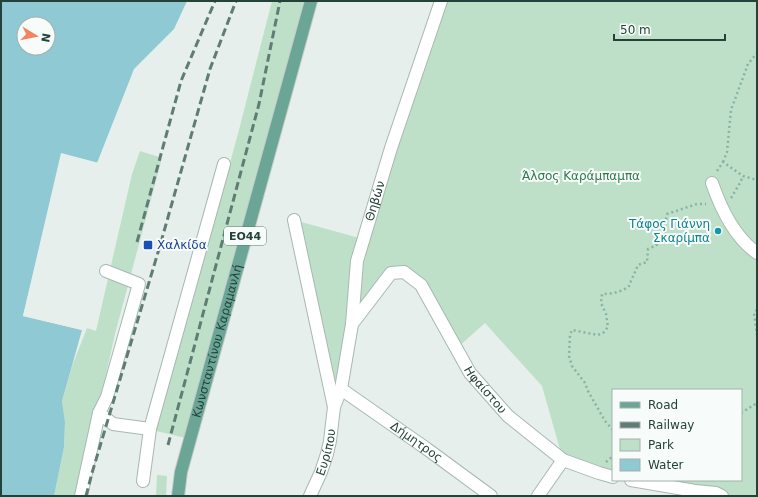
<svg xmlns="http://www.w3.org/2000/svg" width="758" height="497" viewBox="0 0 758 497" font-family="'DejaVu Sans',sans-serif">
	<rect width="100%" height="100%" fill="#e6efeb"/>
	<!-- green -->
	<g fill="#bfe0c8">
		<polygon points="272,1 311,1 190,439 156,431 239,130"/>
		<polygon points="440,1 757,1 757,496 694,496 631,480 741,480 741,390 613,390 613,477 563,460 542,386 485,323 457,348 421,285 391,273 352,324 334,407 294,220 363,239"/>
		<polygon points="140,151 162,158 115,334 79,496 54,496 64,447 65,422 62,401 72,366 87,328 96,331 132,174"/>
		<polygon points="157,475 167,476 166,496 156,496"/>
	</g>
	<!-- water -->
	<path fill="#8ec9d4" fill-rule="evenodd" d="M 1,1 L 187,1 L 174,29 L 134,69 L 97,163 L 62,154 L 23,316 L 82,330 L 62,401 L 65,422 L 64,447 L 54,496 L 1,496 ZM 24,24 L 48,24 L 48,48 L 24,48 Z"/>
	<!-- pier -->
	<polygon fill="#e6efeb" points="61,153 99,163 97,164 63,156 25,315 83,328 82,330 23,316"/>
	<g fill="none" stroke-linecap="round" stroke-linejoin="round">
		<!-- minor casing -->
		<g stroke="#a8b8b2" stroke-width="14">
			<g id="minor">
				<path d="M 712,183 C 721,209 734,237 757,253"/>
				<polyline points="294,220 334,407"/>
				<polyline points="106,271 139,284 107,397 99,413 113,424 150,429"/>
				<path id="s1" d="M 352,324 L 391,273 L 404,272 L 421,285 L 470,373 L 508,416 L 563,460 L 599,473 L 613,477"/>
				<path id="s2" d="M 341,389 L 427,449 L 491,496"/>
				<polyline points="631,480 695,491 716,493 722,496"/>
				<polyline points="143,481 150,429 224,164"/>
				<polyline points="81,496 99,413"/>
				<path id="s3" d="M 310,496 L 321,472 L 327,454 L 330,441 L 334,407 L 341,389 L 352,324 L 357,261 L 391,148 L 441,1"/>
				<polyline points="538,496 563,460"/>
			</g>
		</g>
		<!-- major casing -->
		<g stroke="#c2cac8" stroke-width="14">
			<g id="major">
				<path id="s4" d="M 178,496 L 181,472 L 311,1"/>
			</g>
		</g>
		<!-- path -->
		<g stroke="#86b3a5" stroke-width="2.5" stroke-dasharray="2 3" stroke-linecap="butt">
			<polyline points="723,162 727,152 731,110 748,64 757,53"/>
			<polyline points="717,171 723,162 743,176 757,180"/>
			<polyline points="731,198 740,183 743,176"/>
			<polyline points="757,310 754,313 757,335"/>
			<polyline points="741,413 757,403"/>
			<path d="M 613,430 L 605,421 L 588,391 L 585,383 L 572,366 L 569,356 L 570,335 L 572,330 L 598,335 L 603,333 L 608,327 L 606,314 L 601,303 L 602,294 C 612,294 623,292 630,285 L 631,281 L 638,265 L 647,262 L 648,249 C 672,239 662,235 667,214 L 697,204 L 706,204"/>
			<polyline points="606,462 613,456"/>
		</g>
		<!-- minor -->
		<use href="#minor" stroke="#fff" stroke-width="12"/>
		<!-- major -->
		<use href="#major" stroke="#6aa596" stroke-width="12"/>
		<!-- rail -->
		<g stroke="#5f7d75" stroke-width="3" stroke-dasharray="8 4" stroke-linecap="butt">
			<polyline points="137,242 181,81 215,1"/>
			<polyline points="168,445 259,104 280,1"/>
			<polyline points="86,496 92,473 159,249 210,69 236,1"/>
		</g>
	</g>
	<!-- markers -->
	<circle fill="#0f9aa8" stroke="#f7fbf9" stroke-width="1.5" cx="718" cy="231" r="4"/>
	<rect fill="#1a4fb4" stroke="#f7fbf9" stroke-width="1.5" x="143" y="240" width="10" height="10" rx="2"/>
	<g text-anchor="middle" stroke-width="4" stroke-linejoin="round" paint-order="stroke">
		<!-- shield labels -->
		<rect fill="#f7fbf9" stroke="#637a73" stroke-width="1" x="224" y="227" width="42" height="18" rx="3"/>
		<g font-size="11" font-weight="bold" fill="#24423a">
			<text x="245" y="240">ΕΟ44</text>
		</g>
		<!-- park labels -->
		<g font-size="12" fill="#2d7a4b" stroke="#f7fbf9">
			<text x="581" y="180">Άλσος Καράμπαμπα</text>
		</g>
		<!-- street labels -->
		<g font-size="12" fill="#24423a" stroke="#f7fbf9">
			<text dy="4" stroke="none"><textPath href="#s3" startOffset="304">Θηβών</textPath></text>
			<text dy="4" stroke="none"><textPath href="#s4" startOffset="160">Κωνσταντίνου Καραμανλή</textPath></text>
			<text dy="4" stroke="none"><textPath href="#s1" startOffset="222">Ηφαίστου</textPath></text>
			<text dy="4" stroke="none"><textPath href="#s2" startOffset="92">Δήμητρος</textPath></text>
			<text dy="4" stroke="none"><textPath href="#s3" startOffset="47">Ευρίπου</textPath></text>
		</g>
		<!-- culture labels -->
		<g font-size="12" fill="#0d838f" stroke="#f7fbf9" text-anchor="end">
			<text x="710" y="228">Τάφος Γιάννη<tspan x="710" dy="14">Σκαρίμπα</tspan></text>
		</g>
		<!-- transit labels -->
		<g font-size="12" fill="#164399" stroke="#f7fbf9" text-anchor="start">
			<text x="157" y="249">Χαλκίδα</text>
		</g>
	</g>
	<!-- border -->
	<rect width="758" height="497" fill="none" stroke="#24423a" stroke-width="4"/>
	<!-- legend -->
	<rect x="612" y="389" width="130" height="92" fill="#f7fbf9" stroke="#a3b1ad"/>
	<rect x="620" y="402" width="20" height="6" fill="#6aa596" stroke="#a3b1ad"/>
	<text x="648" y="409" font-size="12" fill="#24423a">Road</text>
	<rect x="620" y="422" width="20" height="6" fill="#5f7d75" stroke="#a3b1ad"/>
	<text x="648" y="429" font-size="12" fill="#24423a">Railway</text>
	<rect x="620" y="439" width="20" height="12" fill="#bfe0c8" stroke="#a3b1ad"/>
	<text x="648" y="449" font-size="12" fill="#24423a">Park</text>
	<rect x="620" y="459" width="20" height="12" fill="#8ec9d4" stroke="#a3b1ad"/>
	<text x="648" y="469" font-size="12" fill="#24423a">Water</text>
	<!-- north arrow -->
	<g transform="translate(36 36) rotate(100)"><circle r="19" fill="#f7fbf9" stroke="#a3b1ad"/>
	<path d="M0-3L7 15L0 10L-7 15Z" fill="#f4845f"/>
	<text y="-6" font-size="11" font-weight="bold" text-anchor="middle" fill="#24423a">N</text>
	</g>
	<!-- scale -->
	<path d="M614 34v6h111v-6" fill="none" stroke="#24423a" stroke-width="2"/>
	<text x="620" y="34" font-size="12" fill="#24423a" stroke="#f7fbf9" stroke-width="3" paint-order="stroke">50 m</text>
</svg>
